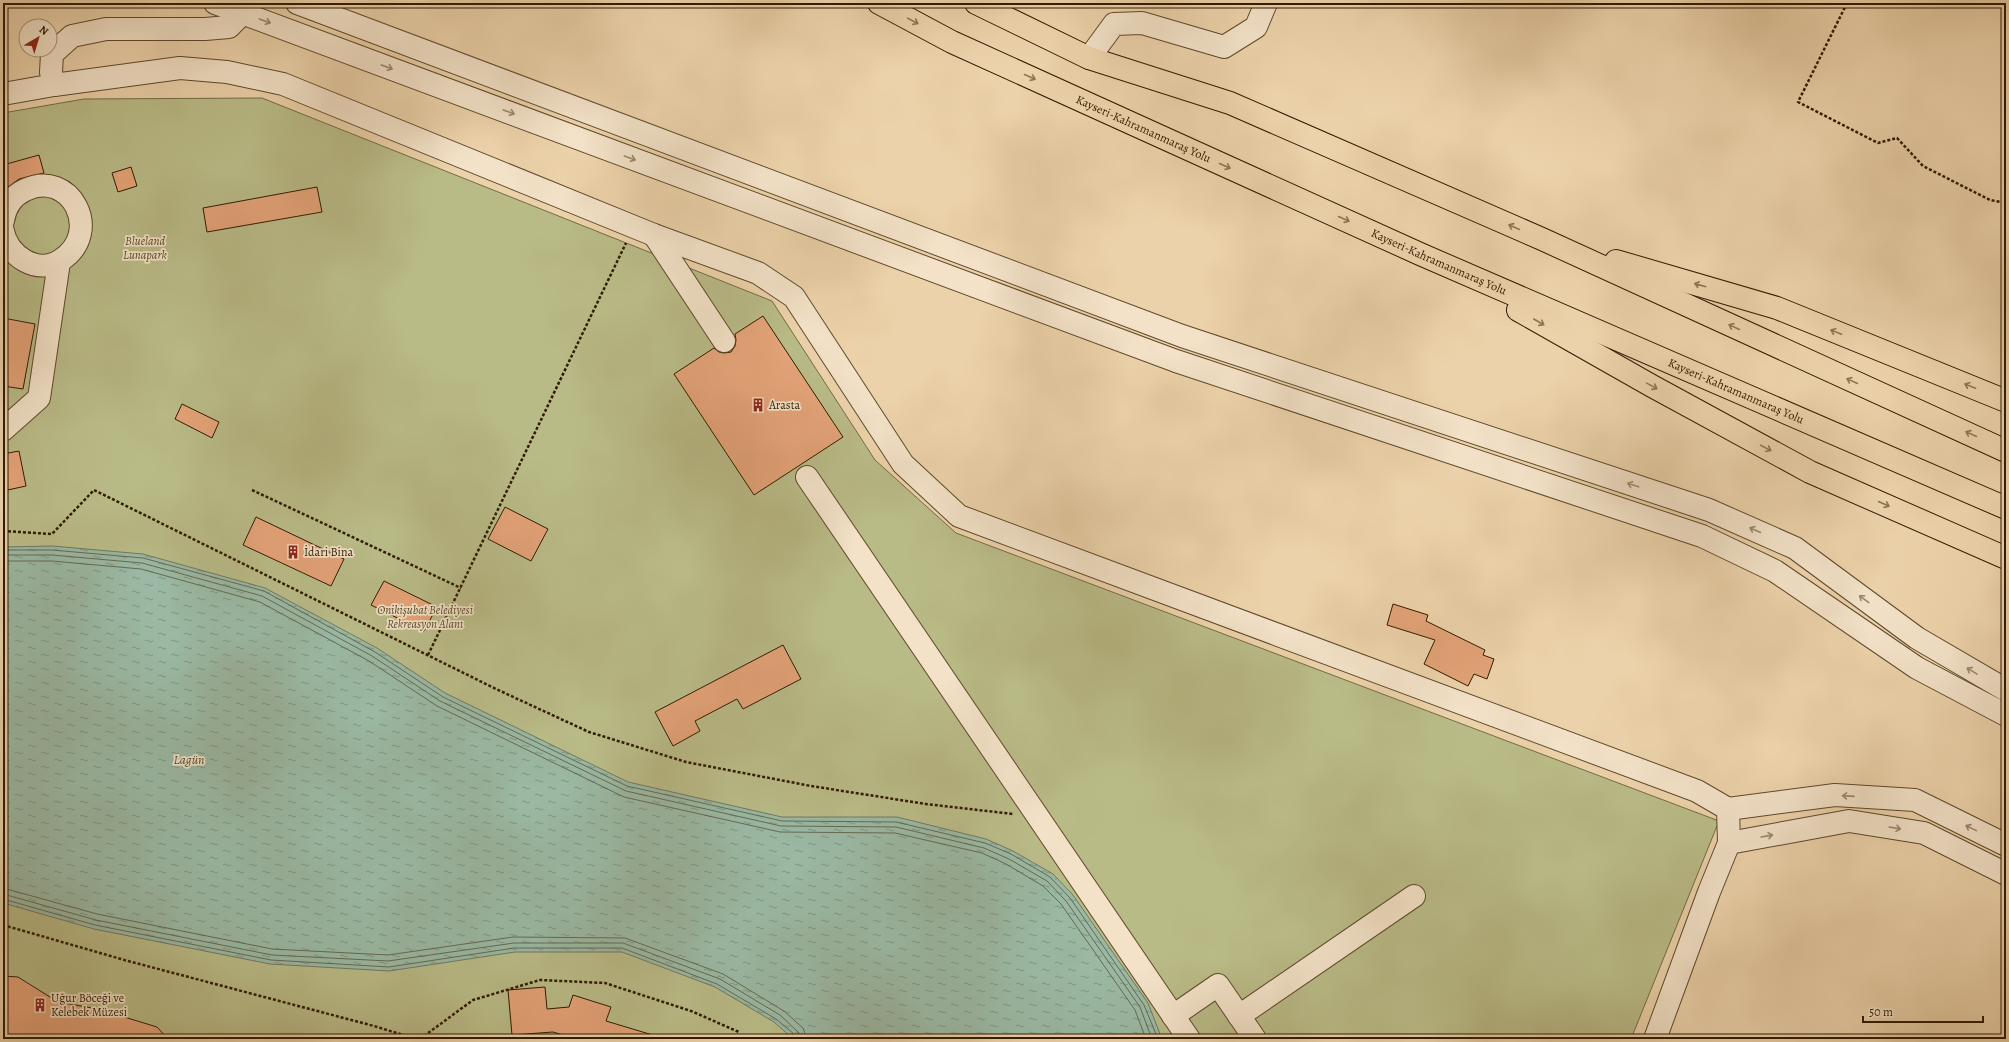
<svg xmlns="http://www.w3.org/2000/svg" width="2009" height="1042" viewBox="0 0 2009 1042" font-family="Alegreya,serif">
	<defs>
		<pattern id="water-ripples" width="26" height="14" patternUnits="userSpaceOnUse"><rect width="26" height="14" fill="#9ab8a3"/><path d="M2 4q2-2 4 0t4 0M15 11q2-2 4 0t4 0" fill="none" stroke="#7e9582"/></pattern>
	</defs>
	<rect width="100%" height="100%" fill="#ecd2aa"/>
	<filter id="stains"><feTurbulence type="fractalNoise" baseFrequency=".005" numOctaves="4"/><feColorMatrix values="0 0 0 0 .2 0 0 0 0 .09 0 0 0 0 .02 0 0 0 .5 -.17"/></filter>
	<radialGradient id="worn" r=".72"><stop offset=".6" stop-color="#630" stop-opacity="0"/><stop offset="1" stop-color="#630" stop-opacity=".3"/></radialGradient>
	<!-- green -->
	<polygon fill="#b9bb87" stroke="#746b44" points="262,98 772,301 875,460 956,533 1719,821 1631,1039 3,1039 3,113 84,99"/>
	<!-- water -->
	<polygon fill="url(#water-ripples)" stroke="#707962" points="52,546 143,554 265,588 377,648 445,693 628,782 782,817 897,817 986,839 1013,851 1053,874 1073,895 1148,1003 1162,1039 793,1039 774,1022 715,987 622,952 515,952 389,971 270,964 94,929 3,903 3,547"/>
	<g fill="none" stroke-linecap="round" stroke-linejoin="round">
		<!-- shore -->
		<g stroke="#656a52" stroke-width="1">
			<polyline points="3,550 52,550 143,558 264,591 375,652 443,697 627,786 782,821 896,822 985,843 1011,854 1050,877 1070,898 1144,1005 1158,1039"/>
			<polyline points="3,555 52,555 142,563 262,596 372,656 440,701 626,791 781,826 896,827 984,848 1009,859 1047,881 1066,901 1140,1007 1152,1039"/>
			<polyline points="3,561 52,561 141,569 260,602 369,661 437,706 624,797 780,832 895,833 982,853 1006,864 1043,886 1061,904 1135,1010 1146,1039"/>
			<polyline points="3,888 97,914 272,949 388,955 513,937 625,938 723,974 784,1011 803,1028 807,1039"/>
			<polyline points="3,894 96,920 272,955 388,961 514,943 623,943 720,979 780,1015 798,1032 801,1039"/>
			<polyline points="3,899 95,925 271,960 389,967 514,948 622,948 717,984 776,1019 794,1034 796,1039"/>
		</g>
	</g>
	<!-- building -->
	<g fill="#e4a378" stroke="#301b00">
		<polygon points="39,155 44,173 19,179 3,191 3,165"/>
		<polygon points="131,167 137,186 118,192 112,173"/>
		<polygon points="317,187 322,212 207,232 203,208"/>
		<polygon points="763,316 843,437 754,495 674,374 714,348 719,352 724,353 731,352 735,346 736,340 735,334"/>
		<polygon points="3,318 35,324 23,389 3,386"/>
		<polygon points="182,404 219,422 212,438 175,419"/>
		<polygon points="19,451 26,486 3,491 3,454"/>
		<polygon points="505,507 548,529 531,561 488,539"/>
		<polygon points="256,517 344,559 331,586 243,545"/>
		<polygon points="384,581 437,607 424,631 371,605"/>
		<polygon points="1393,604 1428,615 1426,621 1485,650 1483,655 1494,659 1487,679 1474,674 1468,686 1424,664 1435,640 1387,625"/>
		<polygon points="783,645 801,679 743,709 737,699 695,721 700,731 673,746 655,712"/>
		<polygon points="3,976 18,977 58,1002 98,1009 157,1027 168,1039 3,1039"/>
		<polygon points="545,987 547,1009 569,1007 573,995 611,1007 606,1021 656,1036 655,1039 576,1039 553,1032 512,1035 508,990"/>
	</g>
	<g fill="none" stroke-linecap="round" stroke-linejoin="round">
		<!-- minor casing -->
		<g stroke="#5f492a" stroke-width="24">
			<g id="minor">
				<polyline points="215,3 1176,361 1702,536 1775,571 1917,668 2006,715"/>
				<polyline points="297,3 1182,336 1709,510 1795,548 1917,638 2006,690"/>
				<polyline points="1089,58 1114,24 1142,23 1224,47 1256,27 1266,3"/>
				<polyline points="54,85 51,72 52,54 72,36 106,29 205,29 229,27 243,13"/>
				<polyline points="3,94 54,85 180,68 227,72 283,84 654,235 758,273 794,297 903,464 959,516 1697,791 1728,809 1729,843 1709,892 1655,1039"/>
				<path d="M 3,221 C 5,207 12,196 25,190 C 70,168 104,232 61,260 C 37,276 7,255 3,231"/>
				<polyline points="654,235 724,341"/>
				<polyline points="3,430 39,398 59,262"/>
				<polyline points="807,477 1189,1039"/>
				<polyline points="1728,809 1835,795 1915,800 2006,845"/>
				<polyline points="1729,843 1849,821 1924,833 2006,874"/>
				<polyline points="1173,1016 1218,985 1255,1039"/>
				<polyline points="1239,1016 1414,896"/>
			</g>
		</g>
		<!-- highway casing -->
		<g stroke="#301b00" stroke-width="24">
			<g id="highway">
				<path id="s1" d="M 879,3 L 952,42 L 1420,254 L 2006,508"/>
				<polyline points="976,3 1089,58 1230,103 1542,239 2006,451"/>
				<polyline points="1616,261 1777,308 2006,401"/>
				<polyline points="1518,310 1652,386 1810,472 2006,558"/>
			</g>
		</g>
		<!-- path -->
		<g stroke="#301b00" stroke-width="2.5" stroke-dasharray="3 2" stroke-linecap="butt">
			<polyline points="1847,3 1798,102 1878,143 1897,138 1923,166 1990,200 2006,203"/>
			<polyline points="252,490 461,588"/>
			<polyline points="3,531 52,534 94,490 496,689 589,732 686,762 811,786 926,804 1013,814"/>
			<polyline points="428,655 626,243"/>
			<polyline points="3,925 128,961 374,1026 416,1039"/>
			<polyline points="420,1039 473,1000 540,980 605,983 691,1011 739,1032"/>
		</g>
		<!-- minor -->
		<use href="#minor" stroke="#f3e2c8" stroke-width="22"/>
		<!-- highway -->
		<use href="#highway" stroke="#ecd2aa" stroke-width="22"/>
	</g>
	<!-- one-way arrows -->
	<defs><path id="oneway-shaft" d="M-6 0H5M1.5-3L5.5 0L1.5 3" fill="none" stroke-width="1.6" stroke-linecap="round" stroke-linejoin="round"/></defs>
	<g stroke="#9b886e">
		<use href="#oneway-shaft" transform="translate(265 21) rotate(20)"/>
		<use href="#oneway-shaft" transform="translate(387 67) rotate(20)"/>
		<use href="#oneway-shaft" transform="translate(509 112) rotate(20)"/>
		<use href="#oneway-shaft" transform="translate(630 158) rotate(20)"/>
		<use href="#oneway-shaft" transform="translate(1633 485) rotate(-162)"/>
		<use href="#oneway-shaft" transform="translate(1755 530) rotate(-156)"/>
		<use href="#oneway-shaft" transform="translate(1864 599) rotate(-143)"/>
		<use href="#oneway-shaft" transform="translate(1972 671) rotate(-149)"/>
		<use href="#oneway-shaft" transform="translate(1848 796) rotate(-176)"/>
		<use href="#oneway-shaft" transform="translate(1895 828) rotate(10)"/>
		<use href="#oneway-shaft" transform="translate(1971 828) rotate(-154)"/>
		<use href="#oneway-shaft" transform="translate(1767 836) rotate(-10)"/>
	</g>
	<g stroke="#8e7655">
		<use href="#oneway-shaft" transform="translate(913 21) rotate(28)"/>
		<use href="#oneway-shaft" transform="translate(1030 77) rotate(24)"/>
		<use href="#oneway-shaft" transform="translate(1225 166) rotate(24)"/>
		<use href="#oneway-shaft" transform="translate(1344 219) rotate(24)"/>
		<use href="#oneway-shaft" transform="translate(1514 227) rotate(-156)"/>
		<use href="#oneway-shaft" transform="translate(1700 285) rotate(-164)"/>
		<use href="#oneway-shaft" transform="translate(1539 322) rotate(30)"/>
		<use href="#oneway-shaft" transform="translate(1734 327) rotate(-155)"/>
		<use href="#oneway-shaft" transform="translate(1836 332) rotate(-158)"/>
		<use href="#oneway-shaft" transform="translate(1852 381) rotate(-155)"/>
		<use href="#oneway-shaft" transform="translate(1652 386) rotate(29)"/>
		<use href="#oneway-shaft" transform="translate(1970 386) rotate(-158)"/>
		<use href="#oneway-shaft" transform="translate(1971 434) rotate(-155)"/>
		<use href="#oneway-shaft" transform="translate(1766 448) rotate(28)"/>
		<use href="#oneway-shaft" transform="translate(1884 504) rotate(24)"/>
	</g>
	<!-- icons -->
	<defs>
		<g id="building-bare" transform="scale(1.08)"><path d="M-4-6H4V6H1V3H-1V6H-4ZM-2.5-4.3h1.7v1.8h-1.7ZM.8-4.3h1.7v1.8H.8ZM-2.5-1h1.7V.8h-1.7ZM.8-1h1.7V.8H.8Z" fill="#8f2418" stroke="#f3e2c8" stroke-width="2.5" paint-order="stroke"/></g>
	</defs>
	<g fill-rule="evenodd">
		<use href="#building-bare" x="758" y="405"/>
		<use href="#building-bare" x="293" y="552"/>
		<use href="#building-bare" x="40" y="1005"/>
	</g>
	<g text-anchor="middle" stroke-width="3.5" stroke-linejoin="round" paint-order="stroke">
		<!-- street labels -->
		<g font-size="12" fill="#301b00" stroke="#f3e2c8">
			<text dy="4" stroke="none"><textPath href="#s1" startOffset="293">Kayseri-Kahramanmaraş Yolu</textPath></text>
			<text dy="4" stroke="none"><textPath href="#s1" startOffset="617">Kayseri-Kahramanmaraş Yolu</textPath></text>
			<text dy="4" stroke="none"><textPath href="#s1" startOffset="941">Kayseri-Kahramanmaraş Yolu</textPath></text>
		</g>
		<!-- park labels -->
		<g font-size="12" font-style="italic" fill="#594b28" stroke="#f3e2c8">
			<text x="145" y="245">Blueland<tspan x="145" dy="14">Lunapark</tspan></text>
			<text x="425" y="614">Onikişubat Belediyesi<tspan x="425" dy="14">Rekreasyon Alanı</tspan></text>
		</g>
		<!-- poi labels -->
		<g font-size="12" fill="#301b00" stroke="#f3e2c8" text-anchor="start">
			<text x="769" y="409">Arasta</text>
			<text x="304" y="556">İdari Bina</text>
			<text x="51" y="1002">Uğur Böceği ve<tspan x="51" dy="14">Kelebek Müzesi</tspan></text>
		</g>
		<!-- water labels -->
		<g font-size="13" font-style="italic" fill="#504a31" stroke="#f3e2c8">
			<text x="189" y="764">Lagün</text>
		</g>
	</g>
	<!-- margin -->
	<rect width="2009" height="1042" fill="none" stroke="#ecd2aa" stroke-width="16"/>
	<rect x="4" y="4" width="2001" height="1034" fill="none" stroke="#301b00" stroke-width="2"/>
	<rect x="8" y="8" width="1993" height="1026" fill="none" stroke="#301b00"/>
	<!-- north arrow -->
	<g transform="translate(38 38) rotate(38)"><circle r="19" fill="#f3e2c8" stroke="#a59278"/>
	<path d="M0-3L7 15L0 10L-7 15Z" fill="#8f2418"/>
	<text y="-6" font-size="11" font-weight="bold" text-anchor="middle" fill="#301b00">N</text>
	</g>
	<!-- scale -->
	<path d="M1863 1016v6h120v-6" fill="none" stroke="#301b00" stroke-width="2"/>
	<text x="1869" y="1016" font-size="12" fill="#301b00" stroke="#f3e2c8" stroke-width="3" paint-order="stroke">50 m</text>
	<rect width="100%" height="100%" filter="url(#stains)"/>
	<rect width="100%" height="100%" fill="url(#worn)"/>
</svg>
